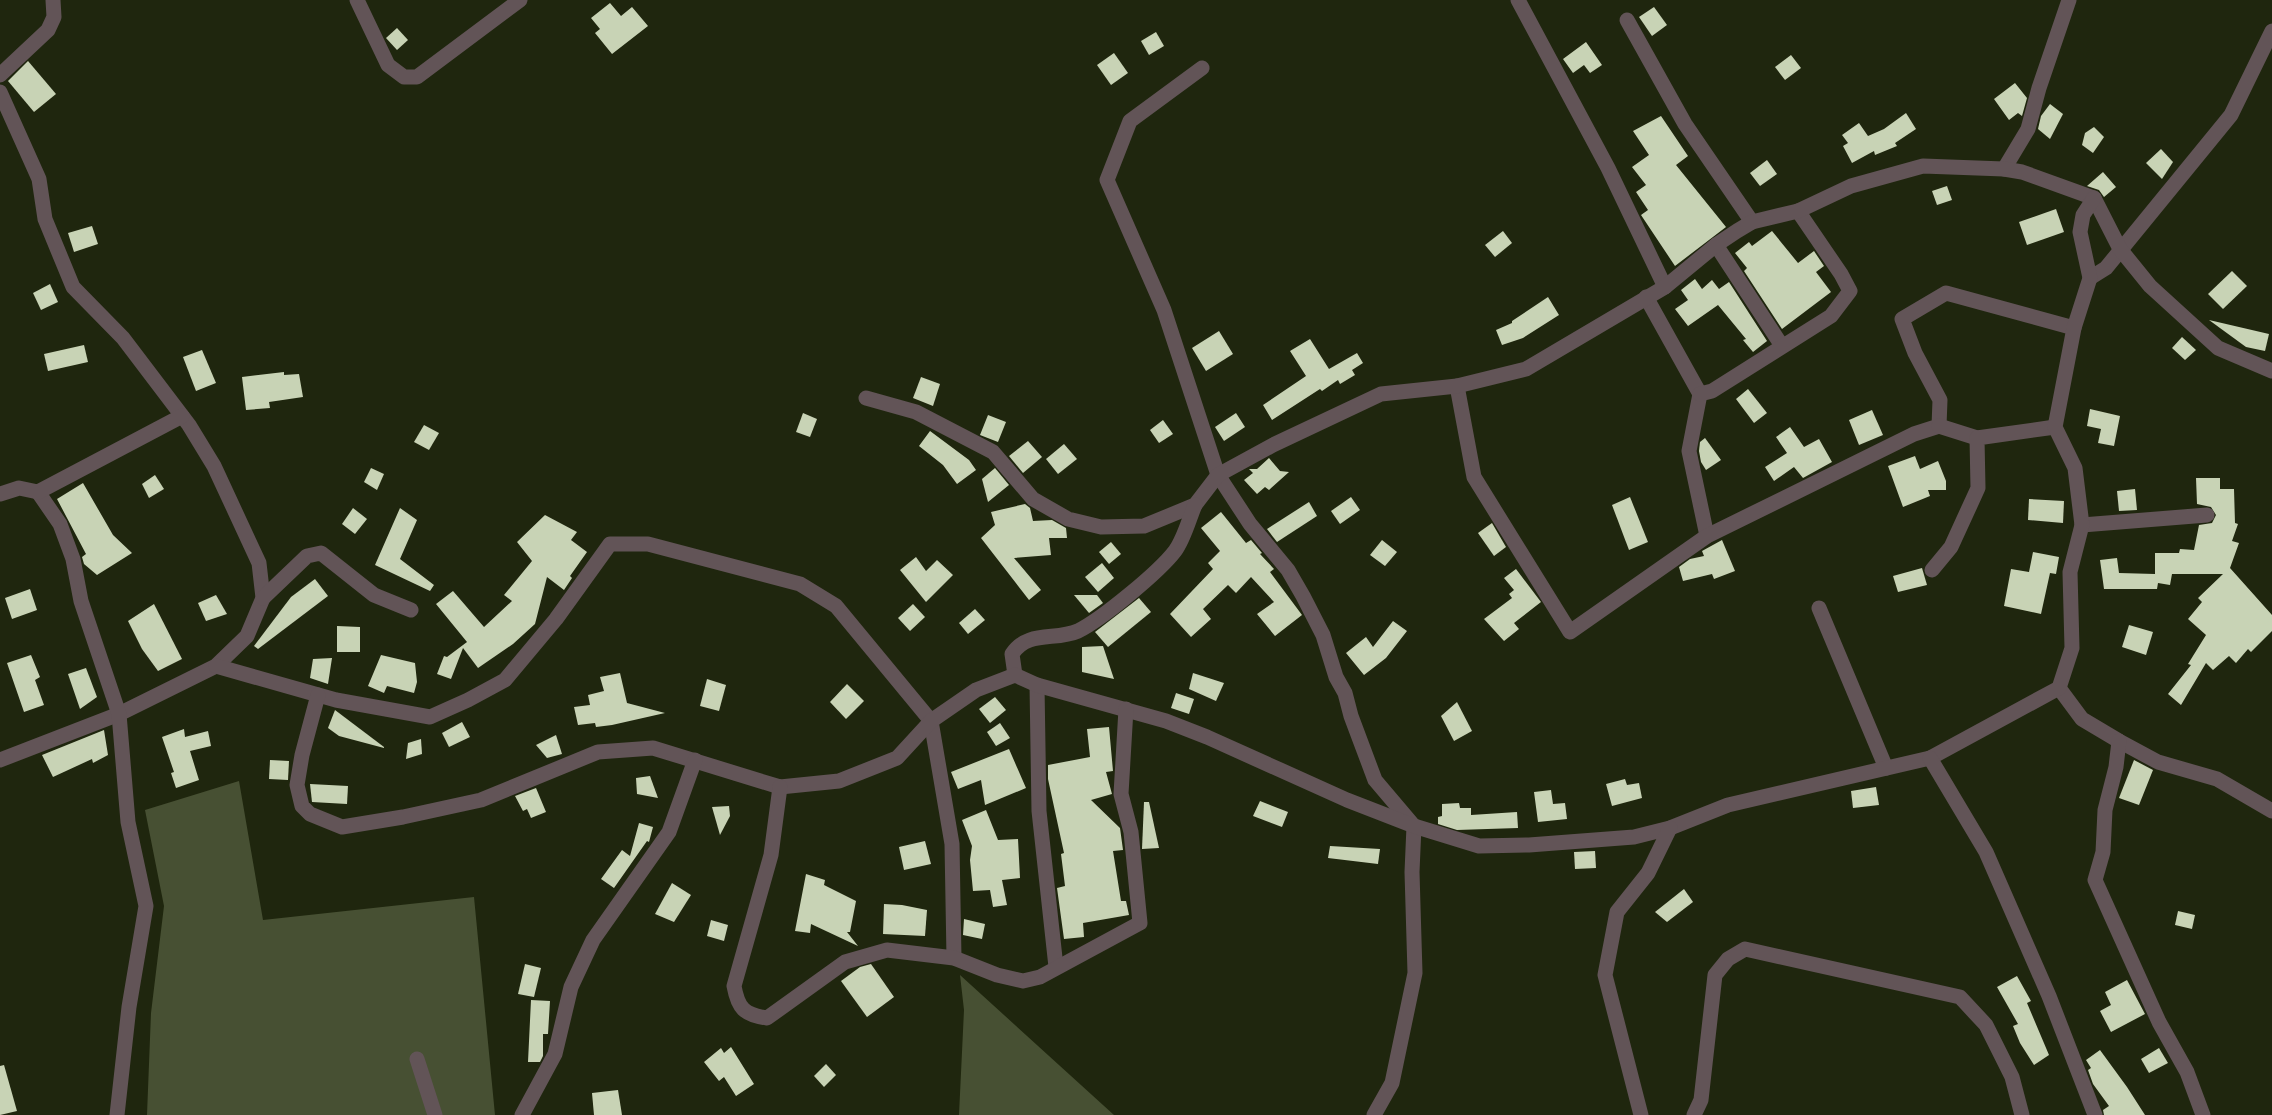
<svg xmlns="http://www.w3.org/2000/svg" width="2272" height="1115" viewBox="0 0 2272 1115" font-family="'Alegreya Sans',sans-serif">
	<rect width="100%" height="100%" fill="#1f260e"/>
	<!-- forest -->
	<g fill="#475033">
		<polygon points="239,781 263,920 474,897 495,1115 147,1115 151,1013 164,906 145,810"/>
		<polygon points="960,975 1114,1115 959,1115 964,1010"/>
	</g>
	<!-- building -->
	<g fill="#c8d3b5">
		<polygon points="610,3 621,16 632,7 648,26 612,54 595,33 600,29 591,18"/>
		<polygon points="1654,7 1667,25 1652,36 1639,17"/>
		<polygon points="397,28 408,40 397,50 386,38"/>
		<polygon points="1156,32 1164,46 1149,55 1141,41"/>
		<polygon points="1586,42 1602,65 1590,73 1584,65 1573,73 1563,59"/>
		<polygon points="1114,53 1128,73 1111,85 1097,65"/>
		<polygon points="1791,55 1801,68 1785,80 1775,67"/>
		<polygon points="28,61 56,94 34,112 8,81"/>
		<polygon points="2015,83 2027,98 2022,116 2018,113 2009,120 1994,99"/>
		<polygon points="2050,104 2063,114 2050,139 2038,129 2041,116"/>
		<polygon points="1906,113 1916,129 1895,143 1897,146 1875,155 1874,151 1852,163 1843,146 1848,143 1842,135 1859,123 1868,136 1884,129"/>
		<polygon points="1661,116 1688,156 1676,165 1726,227 1675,266 1641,215 1648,210 1636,192 1646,185 1632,167 1649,155 1633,131"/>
		<polygon points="2094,127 2104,137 2093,153 2082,145 2085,133"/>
		<polygon points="2161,149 2173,162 2162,179 2146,163"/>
		<polygon points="1767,160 1777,174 1760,186 1750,173"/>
		<polygon points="2103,172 2116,187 2104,197 2099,190 2087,186"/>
		<polygon points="1947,186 1952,200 1937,205 1932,191"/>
		<polygon points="2056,209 2064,232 2027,245 2019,222"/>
		<polygon points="92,226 98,244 74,252 68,233"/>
		<polygon points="1503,231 1512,243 1495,257 1485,245"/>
		<polygon points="1772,231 1798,263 1814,251 1824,266 1816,272 1831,292 1782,329 1744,271 1747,268 1735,253 1749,242 1752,246"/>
		<polygon points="2232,271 2247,286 2223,309 2208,294"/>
		<polygon points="1695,279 1702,289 1712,280 1719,289 1729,282 1767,341 1753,352 1743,340 1746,339 1718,305 1688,326 1675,309 1688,300 1681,290"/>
		<polygon points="50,284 58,302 41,310 33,293"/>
		<polygon points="1548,297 1559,315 1523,338 1502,345 1496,330 1512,323 1512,321"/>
		<polygon points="2209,320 2269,334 2265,351 2246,347"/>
		<polygon points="1219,331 1233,354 1206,371 1192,348"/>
		<polygon points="2182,337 2196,350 2185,360 2172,348"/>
		<polygon points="1310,339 1329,369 1357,353 1363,363 1352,370 1355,375 1340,384 1338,380 1322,391 1320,389 1272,420 1263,405 1306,376 1290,351"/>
		<polygon points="84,345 88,362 48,371 44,354"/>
		<polygon points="202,350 216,383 196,391 183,357"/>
		<polygon points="284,372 284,375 299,374 303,397 269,402 270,408 246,410 242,377"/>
		<polygon points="921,377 940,384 933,406 913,398"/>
		<polygon points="1748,389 1767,413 1754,423 1736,399"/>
		<polygon points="2090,409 2120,416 2114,446 2098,443 2101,429 2087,426"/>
		<polygon points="1872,410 1883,435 1859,445 1849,420"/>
		<polygon points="803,413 817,419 810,437 796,432"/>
		<polygon points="1236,413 1245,427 1224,441 1215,427"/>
		<polygon points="988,415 1006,422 998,442 980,435"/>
		<polygon points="1163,420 1173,434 1159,443 1150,430"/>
		<polygon points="424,425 439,433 429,450 414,442"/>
		<polygon points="1790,427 1804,447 1819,439 1832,462 1803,478 1794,467 1774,481 1765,467 1787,453 1776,437"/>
		<polygon points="930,431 969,460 976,470 957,484 943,465 919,446"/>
		<polygon points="1705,438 1721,460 1706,470 1701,462 1699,451 1700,442"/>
		<polygon points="1028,441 1042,457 1023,473 1009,456"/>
		<polygon points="1064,444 1077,459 1058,474 1046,459"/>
		<polygon points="1915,456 1920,469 1938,461 1946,481 1946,490 1928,490 1930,496 1903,507 1888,466"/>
		<polygon points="1269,458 1280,471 1289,472 1269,490 1265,487 1257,494 1244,480 1253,473 1249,469 1257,469"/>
		<polygon points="371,468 384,474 377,490 364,482"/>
		<polygon points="995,468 1009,485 988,502 982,479"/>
		<polygon points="155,475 164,489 149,498 142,484"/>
		<polygon points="2196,478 2220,478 2220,489 2234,489 2235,523 2238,524 2232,541 2239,543 2230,568 2272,615 2272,631 2251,652 2248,649 2236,663 2229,656 2213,670 2206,663 2181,705 2168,694 2191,665 2188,664 2206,635 2188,619 2202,602 2198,598 2223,574 2172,574 2170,585 2158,583 2157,589 2104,589 2100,560 2117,558 2119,573 2155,574 2155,553 2179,553 2180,549 2194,550 2199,525 2212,523 2216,515 2211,507 2197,504"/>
		<polygon points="83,483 113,535 132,553 97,575 84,564 82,557 86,554 57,499"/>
		<polygon points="2135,489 2137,510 2119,511 2117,491"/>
		<polygon points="1351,497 1360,510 1340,524 1331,511"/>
		<polygon points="1630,497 1648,542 1629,550 1612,505"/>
		<polygon points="2029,499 2064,501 2063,523 2028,520"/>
		<polygon points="1309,502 1317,516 1277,542 1267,529"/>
		<polygon points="1025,504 1030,508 1033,521 1052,520 1066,528 1067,538 1049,538 1051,555 1014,558 1041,590 1029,600 981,538 995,525 991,512"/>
		<polygon points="353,508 367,519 355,534 342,524"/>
		<polygon points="400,508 417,520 400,559 434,585 430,591 375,565"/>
		<polygon points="1221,512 1246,543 1251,540 1262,553 1260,554 1274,569 1270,572 1302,615 1275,636 1257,614 1274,602 1251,577 1236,593 1228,585 1203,609 1211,619 1191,637 1170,614 1213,569 1208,563 1220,551 1201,528"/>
		<polygon points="545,515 577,532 571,540 587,552 570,576 572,578 564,590 547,577 535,624 513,644 478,668 463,648 451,679 437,674 444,656 447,657 467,642 436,604 453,591 484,627 512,601 504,595 532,561 517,542"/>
		<polygon points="1492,523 1506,547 1494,556 1478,533"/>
		<polygon points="1382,540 1397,552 1385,566 1370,555"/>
		<polygon points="1722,540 1735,571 1714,579 1712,574 1683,581 1679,567 1690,559 1704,556 1702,551"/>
		<polygon points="1111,542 1121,554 1109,564 1099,552"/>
		<polygon points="2033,552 2059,557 2056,574 2050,573 2041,614 2004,606 2011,569 2029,572"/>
		<polygon points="916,557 926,571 937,560 953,575 926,602 900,570"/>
		<polygon points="1102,563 1114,578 1098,592 1085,577"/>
		<polygon points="1922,568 1927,585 1898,592 1893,576"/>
		<polygon points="1516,569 1541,602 1514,623 1519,629 1504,641 1484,619 1512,598 1509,594 1514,590 1504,578"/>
		<polygon points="315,579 328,596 258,649 254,646 291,597"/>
		<polygon points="30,589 37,610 12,619 5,598"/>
		<polygon points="216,595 227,614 206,621 198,603"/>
		<polygon points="1074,595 1097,595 1103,603 1089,613"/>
		<polygon points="1139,598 1151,612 1108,647 1095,632"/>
		<polygon points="154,604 182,659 158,671 142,649 128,621"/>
		<polygon points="913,604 925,617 910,631 898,618"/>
		<polygon points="975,609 985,620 968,634 959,623"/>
		<polygon points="1393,621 1407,631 1386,658 1364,675 1346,653 1366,637 1373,647"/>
		<polygon points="2129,625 2153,632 2146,655 2122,647"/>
		<polygon points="337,626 360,627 360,652 337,652"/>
		<polygon points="1103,646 1114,679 1082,672 1082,647"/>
		<polygon points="31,655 40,677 35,680 44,705 24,712 7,663"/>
		<polygon points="381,655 415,663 417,682 414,693 387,686 384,693 368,686"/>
		<polygon points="332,658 328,684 310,678 313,659"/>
		<polygon points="86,668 97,697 80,709 68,674"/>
		<polygon points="620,673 627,703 665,713 612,725 596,727 595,723 578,725 574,707 590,705 588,695 604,691 600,677"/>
		<polygon points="1193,673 1224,683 1216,701 1189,689"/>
		<polygon points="707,679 726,685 719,711 700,706"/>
		<polygon points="847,684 864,701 846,719 830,702"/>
		<polygon points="1176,693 1194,699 1189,714 1171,708"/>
		<polygon points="995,697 1006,710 990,723 979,709"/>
		<polygon points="1457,702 1472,731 1454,741 1441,716"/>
		<polygon points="335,710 384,747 384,748 339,736 328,728"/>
		<polygon points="462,722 470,737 449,747 442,733"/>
		<polygon points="1000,723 1010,738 996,746 987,732"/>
		<polygon points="1109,727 1113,771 1106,772 1112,794 1091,800 1120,828 1123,850 1113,851 1121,901 1126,901 1129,915 1083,923 1084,937 1064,939 1057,888 1065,886 1061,854 1064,853 1048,779 1048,765 1090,757 1087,729"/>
		<polygon points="184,729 185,737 208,731 211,746 190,751 199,780 176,788 171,773 174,772 162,737"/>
		<polygon points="104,730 108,755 93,763 92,759 53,777 42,755"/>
		<polygon points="556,735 562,754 547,758 536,745"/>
		<polygon points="421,739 422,754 406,759 408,743"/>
		<polygon points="1009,749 1026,788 985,805 981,780 958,789 951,772"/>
		<polygon points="270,760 289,761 288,780 269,779"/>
		<polygon points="2134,760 2153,770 2139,805 2119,798"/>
		<polygon points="650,776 658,798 637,794 636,778"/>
		<polygon points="1625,779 1627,785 1639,783 1642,798 1612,806 1606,784"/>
		<polygon points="310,784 348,786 347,804 312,802"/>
		<polygon points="1876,787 1879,805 1853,808 1851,791"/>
		<polygon points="536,788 546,812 531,818 527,809 523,811 515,796"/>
		<polygon points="1551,790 1553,804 1565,803 1567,819 1538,822 1534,792"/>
		<polygon points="1260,801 1288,812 1282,827 1253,816"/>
		<polygon points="1144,802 1149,802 1159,848 1142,849"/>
		<polygon points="1459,803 1460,808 1471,808 1471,815 1517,812 1518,828 1457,830 1438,824 1438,817 1442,816 1442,804"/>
		<polygon points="729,806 730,816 720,835 712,807"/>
		<polygon points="986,810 998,840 1018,839 1020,878 1002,880 1007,905 993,907 990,890 973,891 970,860 972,846 962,820"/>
		<polygon points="639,823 653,827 649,842 647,841 614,888 601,879 622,850 630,856"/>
		<polygon points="925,841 931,864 904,870 899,847"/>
		<polygon points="1330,846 1380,849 1378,864 1328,858"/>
		<polygon points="1595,851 1596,868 1575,869 1574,852"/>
		<polygon points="806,874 825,880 824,885 856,901 850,932 847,932 858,946 811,924 810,933 795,931"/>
		<polygon points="672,883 691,895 674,922 655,914"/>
		<polygon points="1684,889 1693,902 1667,922 1655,912"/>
		<polygon points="884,904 902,905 927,910 925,936 883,934"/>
		<polygon points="2178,911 2195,915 2192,929 2175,925"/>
		<polygon points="964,919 985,924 982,939 963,935"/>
		<polygon points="711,920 728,925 724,941 707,936"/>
		<polygon points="525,964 541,968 534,997 518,994"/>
		<polygon points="871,964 894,997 867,1017 841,981 860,967"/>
		<polygon points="2017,976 2031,1001 2027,1003 2049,1055 2034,1065 2020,1043 2013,1026 2018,1024 1997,987"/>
		<polygon points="2127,980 2145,1014 2111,1032 2100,1011 2111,1005 2105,992"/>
		<polygon points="531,1000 550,1001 548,1034 543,1034 543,1056 540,1062 528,1062"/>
		<polygon points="731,1047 754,1084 736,1096 724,1077 719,1081 704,1062 721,1048 724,1053"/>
		<polygon points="2159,1048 2168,1063 2149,1073 2141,1059"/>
		<polygon points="2100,1050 2127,1087 2145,1115 2104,1115 2103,1110 2109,1106 2093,1084 2088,1070 2091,1068 2086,1060"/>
		<polygon points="826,1064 836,1075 824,1087 814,1076"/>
		<polygon points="4,1065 17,1111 0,1115 0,1066"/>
		<polygon points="618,1090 622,1115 594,1115 592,1093"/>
	</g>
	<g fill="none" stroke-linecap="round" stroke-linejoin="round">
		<!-- street -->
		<g stroke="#625457" stroke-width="15">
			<polyline points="357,0 388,65 404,77 417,77 520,0"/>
			<polyline points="1518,0 1608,168 1665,287"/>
			<polyline points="1627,20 1685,124 1752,222"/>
			<polyline points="1202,68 1130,121 1107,180 1164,310 1218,475 1250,524 1288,570 1303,596 1323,635 1336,677 1345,693 1351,716 1375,780 1414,826 1412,872 1415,973 1392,1083 1374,1115"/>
			<polyline points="0,75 48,30 54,17 53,0"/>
			<polyline points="0,92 39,179 45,219 73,287 123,338 189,425 214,466 259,563 263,598 247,636 216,666 119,714 0,760"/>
			<polyline points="2004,169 2028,129 2039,88 2069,0"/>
			<polyline points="1716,245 1782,346"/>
			<polyline points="2090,278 2106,268 2231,115 2272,31"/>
			<polyline points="1646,297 1700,394 1689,451 1707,536"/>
			<polyline points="1457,386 1474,477 1570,632 1707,536 1914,434 1939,426 1940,400 1915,353 1902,319 1946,293 2074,328"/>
			<polyline points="1700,394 1712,391 1831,316 1850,291 1841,274 1798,211"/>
			<polyline points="866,398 916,412 993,452 1033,499 1068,519 1101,527 1144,526 1195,505 1218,475 1273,445 1381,394 1457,386 1526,369 1665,287 1716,245 1737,231 1752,222 1798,211 1851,186 1923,166 2004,169 2022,172 2094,198 2120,249 2150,286 2218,348 2272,371"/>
			<polyline points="1939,426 1977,438"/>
			<polyline points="38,492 60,524 73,559 81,601 119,714 128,822 146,906 129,1007 117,1115"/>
			<polyline points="0,494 19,488 38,492 182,416"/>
			<polyline points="2082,525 2207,515"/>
			<polyline points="1932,570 1951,547 1978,488 1977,438 2055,427"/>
			<polyline points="263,598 307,556 321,553 374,595 411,610"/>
			<polyline points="1819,608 1886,768"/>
			<polyline points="216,666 336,700 430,717 468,700 505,680 556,619 610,544 648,544 800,584 836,606 931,721 952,844 954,958"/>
			<path d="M 1015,675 L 1012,654 C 1028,630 1055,641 1078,631 C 1102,619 1159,572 1175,551 C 1184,539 1189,519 1195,505"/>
			<polyline points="1037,685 1039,811 1056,967"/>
			<polyline points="2059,688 2082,719 2119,741 2158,762 2217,779 2272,811"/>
			<polyline points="318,695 302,755 297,785 302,806 310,814 342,827 403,817 481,800 598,752 653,748 780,787 839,781 897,758 931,721 976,690 1015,675 1037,685 1166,721 1207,737 1347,800 1414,826 1479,846 1529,845 1634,837 1670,828 1728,805 1930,758 2059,688 2072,648 2070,572 2082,525 2075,468 2055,427 2074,328 2090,278 2080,232 2083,215 2094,198"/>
			<polyline points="2119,741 2116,767 2105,810 2103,852 2095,880 2159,1022 2187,1072 2203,1115"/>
			<polyline points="1930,758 1986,852 2049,996 2095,1115"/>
			<path d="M 780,787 L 771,855 L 734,986 C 738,1008 744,1015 767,1018 L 845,962 L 887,950 L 954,958 L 997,975 L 1023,981 L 1040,977 L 1140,923 L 1131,832 L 1121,794 L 1126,709"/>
			<polyline points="417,1059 435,1115"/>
			<polyline points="522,1115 555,1054 571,987 593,940 669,832 695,760"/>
			<polyline points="1641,1115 1605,975 1617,912 1648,873 1670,828"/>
			<polyline points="1694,1115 1701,1100 1715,975 1728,959 1745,949 1960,997 1986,1025 2012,1077 2022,1115"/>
		</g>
	</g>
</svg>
